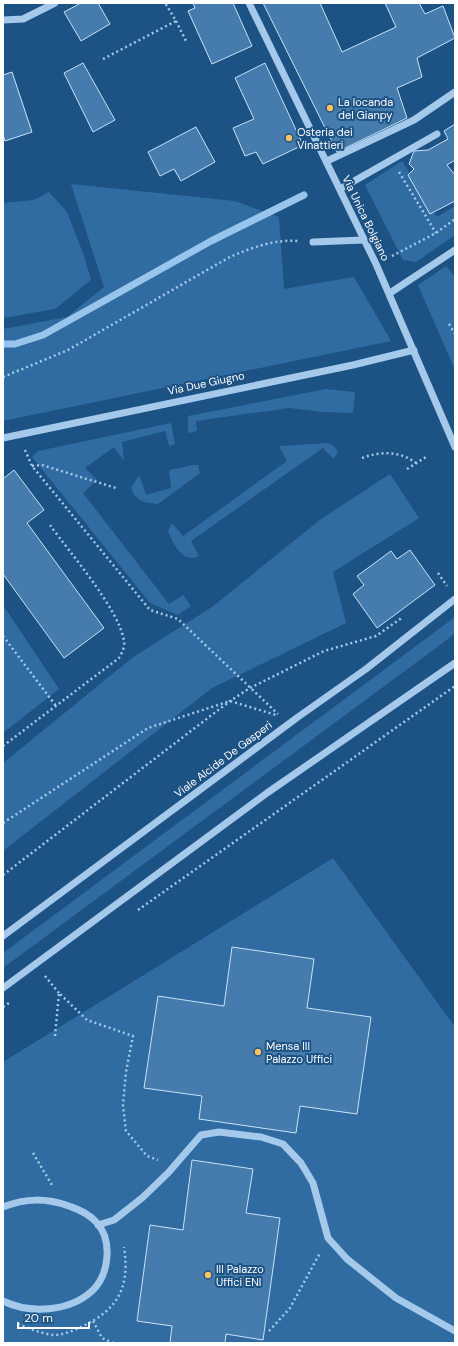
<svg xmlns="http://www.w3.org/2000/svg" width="458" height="1346" viewBox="0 0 458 1346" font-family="'DM Sans',sans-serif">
	<rect width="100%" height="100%" fill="#1d5284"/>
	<!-- green -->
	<g fill="#306ca2">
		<polygon points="402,161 437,217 455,206 455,235 416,262 403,260 365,185"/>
		<polygon points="71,184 235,201 279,217 284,289 354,277 391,341 3,421 3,329 67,317 104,287"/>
		<polygon points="49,192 67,212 83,253 91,280 55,309 3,318 3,203 34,200"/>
		<polygon points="446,266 455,277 455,370 418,285"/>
		<polygon points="326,389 355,392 353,413 323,412 289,408 196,421 197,431 188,433 188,416"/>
		<polygon points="171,423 175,444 169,446 165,431 122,442 124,461 114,447 85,468 97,480 83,493 169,604 183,595 191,606 178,615 150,603 32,457 38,451"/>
		<path d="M 328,443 L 334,446 L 338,451 L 334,459 L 323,448 L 191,541 L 199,556 C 182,564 173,543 168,531 L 172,523 L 183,536 L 287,461 L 279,446 Z"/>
		<path d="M 194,465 L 198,465 L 200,473 L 158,504 C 144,502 136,502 131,488 L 138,477 L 140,477 L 146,495 L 171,488 L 169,470 Z"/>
		<polygon points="390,474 419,518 333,572 346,623 212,688 3,851 3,763 132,658 212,607 321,519"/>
		<polygon points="3,605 59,689 3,733"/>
		<polygon points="455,617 455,633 444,642 3,968 3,953"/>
		<polygon points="333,858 455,1027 455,1343 3,1343 3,1062"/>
	</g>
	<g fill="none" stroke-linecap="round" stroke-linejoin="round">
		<!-- stream -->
		<polyline stroke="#97c5ec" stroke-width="7" points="3,344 15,344 43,335 211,241 304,195"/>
	</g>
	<!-- building -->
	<g fill="#457cad" stroke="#c8e2f8">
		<polygon points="81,3 98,3 110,24 81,41 64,12"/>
		<polygon points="193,3 233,3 252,46 212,64 188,11 195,8"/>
		<polygon points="263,3 320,3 342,52 396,27 385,3 419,3 425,14 443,6 455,38 417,58 422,77 397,88 407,118 337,152"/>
		<polygon points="83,63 115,120 93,132 64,73"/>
		<polygon points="265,63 303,145 263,164 256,152 245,156 233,128 254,119 235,78"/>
		<polygon points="12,72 32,132 5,141 3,135 3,75"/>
		<polygon points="455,124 455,160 447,165 455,175 455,201 430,214 408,175 414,169 409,164 414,151 428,150 448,139 444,131"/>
		<polygon points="196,127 215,162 181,181 174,169 160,176 148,152"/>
		<polygon points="14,470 44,510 27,523 104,628 64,658 3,574 3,479"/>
		<polygon points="410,550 435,585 377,628 353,594 364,585 357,576 391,551 397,559"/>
		<polygon points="232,947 314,959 307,1008 371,1017 357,1114 300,1106 296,1133 199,1119 202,1096 144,1088 158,996 224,1006"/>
		<polygon points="192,1160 253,1169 246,1213 280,1218 263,1340 226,1334 225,1343 170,1343 172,1326 137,1321 150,1225 183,1230"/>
	</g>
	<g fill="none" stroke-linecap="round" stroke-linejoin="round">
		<!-- path -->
		<g stroke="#a4c9ea" stroke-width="2.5" stroke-dasharray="2 3" stroke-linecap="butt">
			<polyline points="176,21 187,43"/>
			<polyline points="103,59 176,21 165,3"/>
			<polyline points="399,172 436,233"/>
			<polyline points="392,256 436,233 455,219"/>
			<polyline points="449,324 455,334"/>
			<path d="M 3,377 L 68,350 L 228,258 C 250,248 274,239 299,241"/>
			<polyline points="25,450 32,466 150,610 178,619 278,714"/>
			<path d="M 362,458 C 381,451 400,451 416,463"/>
			<polyline points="32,466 42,465 116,488"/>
			<polyline points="407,469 426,457"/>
			<polyline points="438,573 447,586"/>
			<polyline points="3,636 56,706"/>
			<path d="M 3,746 L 119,658 C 122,653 125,647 124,641 C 119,609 70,553 50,525"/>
			<polyline points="3,823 148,728 230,701 276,715"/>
			<polyline points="3,875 230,701 250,688 324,651 376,636 403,617"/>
			<polyline points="138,910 455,686"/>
			<polyline points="45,976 59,993"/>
			<polyline points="3,1007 9,1003"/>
			<polyline points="55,1036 59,993 87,1020 133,1036 126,1072 123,1105 126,1131 147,1156 158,1160"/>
			<polyline points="33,1153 52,1185"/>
			<polyline points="93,1321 102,1338 113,1343"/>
			<path d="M 18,1324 C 28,1328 42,1334 54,1335 C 64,1335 74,1330 83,1326 C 119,1309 130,1286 124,1247"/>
			<polyline points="269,1331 290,1308 320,1253"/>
		</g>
		<!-- minor -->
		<g stroke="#a4c9ea" stroke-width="7">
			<polyline points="249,3 376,264 455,447"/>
			<polyline points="3,20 23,19 55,3"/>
			<polyline points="327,161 414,120 455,92"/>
			<polyline points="340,189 437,134"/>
			<polyline points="313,242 364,240"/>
			<polyline points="390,293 455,250"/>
			<polyline points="3,438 353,365 414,350"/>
			<polyline points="3,936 298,717 366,669 455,599"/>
			<polyline points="3,988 267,793 455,663"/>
			<path d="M 3,1207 C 26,1198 46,1198 69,1206 C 80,1210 89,1214 97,1223 C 113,1241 109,1275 92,1291 C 69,1312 30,1314 3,1301"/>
			<polyline points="98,1225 114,1220 142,1198 168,1173 201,1135 219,1132 261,1137 283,1144 301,1163 313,1183 328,1238 347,1259 396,1298 455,1331"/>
		</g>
	</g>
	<!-- markers -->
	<g fill="#fac262" stroke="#1d5284" stroke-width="1.5">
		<circle cx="330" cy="108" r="4"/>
		<circle cx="289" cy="138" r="4"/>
		<circle cx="258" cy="1052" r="4"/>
		<circle cx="208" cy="1275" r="4"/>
	</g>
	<g text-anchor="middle" stroke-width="4" stroke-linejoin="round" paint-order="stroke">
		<!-- poi labels -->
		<g font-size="11" fill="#fff" stroke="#1d5284" text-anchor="start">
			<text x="338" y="106">La locanda<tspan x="338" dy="13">del Gianpy</tspan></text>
			<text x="297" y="136">Osteria dei<tspan x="297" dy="13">Vinattieri</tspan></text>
			<text x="266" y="1050">Mensa III<tspan x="266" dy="13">Palazzo Uffici</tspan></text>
			<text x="216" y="1273">III Palazzo<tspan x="216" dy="13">Uffici ENI</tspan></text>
		</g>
		<!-- street labels -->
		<g font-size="11" fill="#fff" stroke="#1d5284">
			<text transform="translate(366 218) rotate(64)" y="4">Via Unica Bolgiano</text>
			<text transform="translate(206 383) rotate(-12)" y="4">Via Due Giugno</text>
			<text transform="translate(223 759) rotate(-37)" y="4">Viale Alcide De Gasperi</text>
		</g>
	</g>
	<!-- border -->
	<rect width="458" height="1346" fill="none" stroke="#ffffff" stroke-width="8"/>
	<!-- scale -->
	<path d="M18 1322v6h71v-6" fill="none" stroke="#ffffff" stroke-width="2"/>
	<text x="24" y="1322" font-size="12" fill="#ffffff" stroke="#1d5284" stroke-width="3" paint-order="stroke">20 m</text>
</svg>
